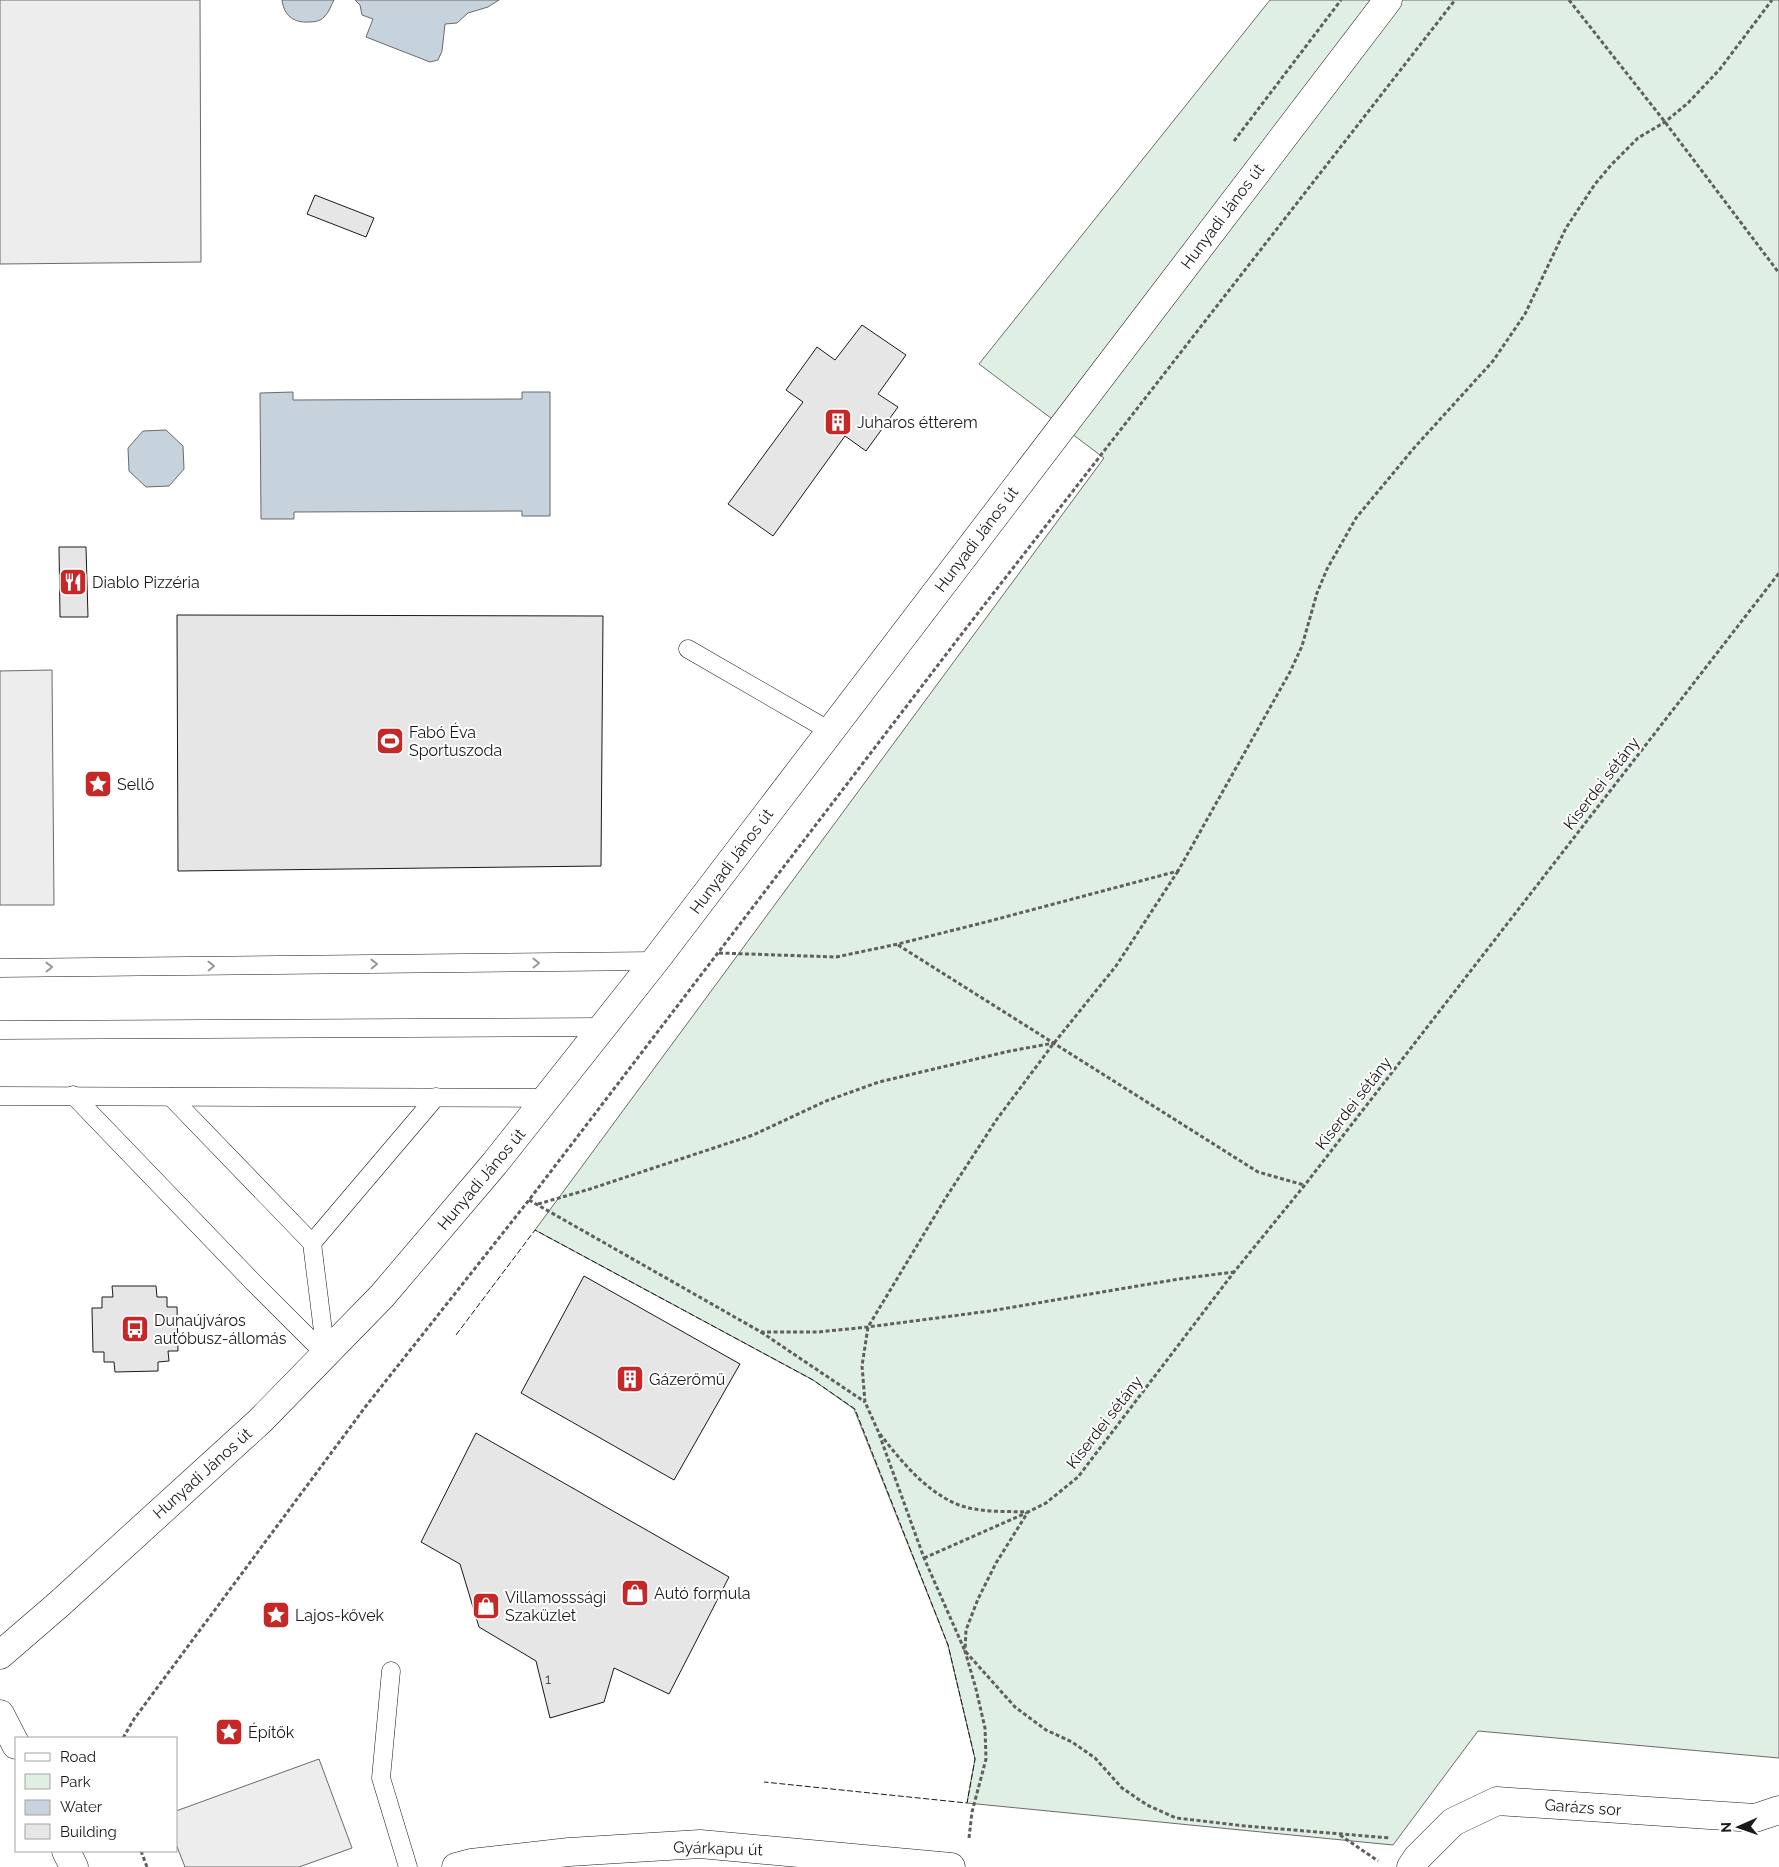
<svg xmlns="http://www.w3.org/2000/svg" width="1779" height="1867" viewBox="0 0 1779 1867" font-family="Raleway,sans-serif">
	<rect width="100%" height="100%" fill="#fff"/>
	<!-- green -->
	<polygon fill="#e0efe3" stroke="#6a6a6a" points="1270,0 1779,0 1779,1758 1478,1731 1393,1845 967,1803 975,1759 948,1645 854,1409 813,1380 535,1230 1104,458 979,364"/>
	<!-- parking -->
	<g fill="#ededed" stroke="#6a6a6a">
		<polygon points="0,0 200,0 201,262 0,264"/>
		<polygon points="52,670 54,905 0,905 0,671"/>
		<polygon points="319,1759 352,1848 299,1867 185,1867 176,1844 176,1811"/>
	</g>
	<!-- water -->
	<g fill="#c6d2dc" stroke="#6a6a6a">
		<path d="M 282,0 L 334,0 C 331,5 329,13 324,17 C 321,21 314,22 309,22 C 294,23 284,16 282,0 Z"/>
		<polygon points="355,0 499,0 488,7 468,13 457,23 445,24 442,51 438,60 430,62 366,37 373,19 362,15 360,5"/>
		<polygon points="293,392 293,400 522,399 522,392 550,392 550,516 522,516 522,511 294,512 294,519 261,519 260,393"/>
		<polygon points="166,430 183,446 184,469 169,486 146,487 129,471 128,448 143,431"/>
	</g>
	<!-- building -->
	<g fill="#e6e6e6" stroke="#1a1a1a">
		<polygon points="315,195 374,218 366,237 307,214"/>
		<polygon points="862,325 906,355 878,394 898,407 866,451 845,436 773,536 728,504 803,402 786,390 817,347 835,360"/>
		<polygon points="59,547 86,547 88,617 60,617"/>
		<polygon points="177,615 603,616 601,866 178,871"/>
		<polygon points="584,1276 740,1364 674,1480 521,1393"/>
		<polygon points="112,1286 156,1286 157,1297 167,1297 167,1307 177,1307 178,1351 168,1351 169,1361 158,1362 158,1371 115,1372 114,1362 104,1362 104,1352 93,1352 92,1308 102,1308 102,1297 113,1297"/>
		<polygon points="476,1433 729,1577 669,1694 614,1668 604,1702 550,1718 536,1661 479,1627 460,1564 421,1542"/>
	</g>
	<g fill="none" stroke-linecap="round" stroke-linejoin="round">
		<!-- lane casing -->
		<g stroke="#1a1a1a" stroke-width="19">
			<g id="lane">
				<polyline points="688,649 830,731"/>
				<polyline points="0,968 655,961"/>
				<polyline points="0,1030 604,1027"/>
				<polyline points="73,1095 252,1281 326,1355"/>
				<polyline points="0,1096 548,1098"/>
				<polyline points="171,1097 312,1243 326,1355"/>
				<polyline points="312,1243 436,1097"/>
				<polyline points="391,1671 381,1778 408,1867"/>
			</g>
		</g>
		<!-- street casing -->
		<g stroke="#1a1a1a" stroke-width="29">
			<g id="street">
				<polyline points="0,1714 16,1745"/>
				<polyline points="66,1851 74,1867"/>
				<polyline points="456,1867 471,1863 569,1852 700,1844 951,1867"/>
				<polyline points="1411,1867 1417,1858 1453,1822 1497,1801 1755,1818 1779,1810"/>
			</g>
		</g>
		<!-- secondary casing -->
		<g stroke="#1a1a1a" stroke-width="29">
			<polyline id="secondary" points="0,1655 58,1605 260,1421 382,1296 495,1163 655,961 1388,0"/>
		</g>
		<!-- path -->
		<g stroke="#5f5f5f" stroke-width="3" stroke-dasharray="4 2.5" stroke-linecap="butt">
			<polyline points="1569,0 1665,122 1779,273"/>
			<polyline points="1234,141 1341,0"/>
			<polyline points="1178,871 1116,966 1054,1043 997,1119 945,1199 868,1327 862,1366 865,1402 878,1431 924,1558 965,1651 1015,1707 1046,1730 1072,1742 1095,1758 1122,1788 1147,1805 1176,1818 1245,1826 1390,1838"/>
			<polyline points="898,945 1258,1172 1304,1185"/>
			<polyline points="719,953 836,957 898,944 986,922 1178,871 1290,672 1302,646 1317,593 1327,569 1356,518 1414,448 1493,361 1525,314 1566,228 1595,184 1612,164 1638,138 1665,122 1688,103 1720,69 1772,0"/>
			<polyline points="529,1200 761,1332 818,1332 868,1327 990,1311 1179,1279 1234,1272"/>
			<polyline points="538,1204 590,1189 753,1135 826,1101 879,1082 1010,1051 1054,1043"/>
			<polyline points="761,1332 865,1402"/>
			<path d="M 880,1434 C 901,1461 926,1492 959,1505 C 981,1513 1006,1511 1028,1512"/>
			<polyline points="924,1558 1026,1513"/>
			<polyline points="123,1738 134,1719 366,1406 529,1200 964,631 1455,0"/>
			<polyline points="1340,1835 1378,1861"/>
			<polyline points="969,1838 972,1812 986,1759 985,1728 976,1689 965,1651 966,1630 978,1599 996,1563 1028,1512 1046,1503 1078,1477 1234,1272 1304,1186 1779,573"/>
			<polyline points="141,1851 147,1867"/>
		</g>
		<!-- lane -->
		<use href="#lane" stroke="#fff" stroke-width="18"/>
		<!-- street -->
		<use href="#street" stroke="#fff" stroke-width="28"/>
		<!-- secondary -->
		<use href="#secondary" stroke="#fff" stroke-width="28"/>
		<!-- fence -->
		<polyline stroke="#1a1a1a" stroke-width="1" stroke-dasharray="6 2.5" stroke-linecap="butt" points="456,1335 535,1230 813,1380 855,1409 948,1645 975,1759 967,1803 764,1782"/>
	</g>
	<!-- one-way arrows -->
	<defs><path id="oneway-chevron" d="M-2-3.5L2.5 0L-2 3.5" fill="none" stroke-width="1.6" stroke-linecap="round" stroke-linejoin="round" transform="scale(1.25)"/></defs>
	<g stroke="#989898">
		<use href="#oneway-chevron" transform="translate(536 963) rotate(-1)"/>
		<use href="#oneway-chevron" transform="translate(374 964) rotate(-1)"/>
		<use href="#oneway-chevron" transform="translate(211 966) rotate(-1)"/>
		<use href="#oneway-chevron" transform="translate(49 967) rotate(-1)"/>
	</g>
	<!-- icons -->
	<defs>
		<g id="building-square" transform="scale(1.4375)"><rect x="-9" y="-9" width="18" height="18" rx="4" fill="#c62828" stroke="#fff"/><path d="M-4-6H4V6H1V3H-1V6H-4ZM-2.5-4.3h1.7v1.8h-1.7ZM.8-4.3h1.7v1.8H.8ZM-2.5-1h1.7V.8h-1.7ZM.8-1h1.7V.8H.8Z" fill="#fff"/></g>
		<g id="restaurant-square" transform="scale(1.4375)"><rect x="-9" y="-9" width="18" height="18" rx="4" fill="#c62828" stroke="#fff"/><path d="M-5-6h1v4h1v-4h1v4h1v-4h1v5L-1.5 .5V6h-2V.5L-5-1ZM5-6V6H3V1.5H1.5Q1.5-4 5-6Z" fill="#fff"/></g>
		<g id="stadium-square" transform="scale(1.4375)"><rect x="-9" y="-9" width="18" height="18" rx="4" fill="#c62828" stroke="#fff"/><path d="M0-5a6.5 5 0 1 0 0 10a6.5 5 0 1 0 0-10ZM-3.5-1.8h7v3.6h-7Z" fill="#fff"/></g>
		<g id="sight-square" transform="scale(1.4375)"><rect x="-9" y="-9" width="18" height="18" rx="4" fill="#c62828" stroke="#fff"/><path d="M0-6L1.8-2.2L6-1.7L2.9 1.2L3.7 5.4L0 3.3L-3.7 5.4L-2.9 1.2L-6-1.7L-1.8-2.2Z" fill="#fff"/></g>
		<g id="bus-square" transform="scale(1.4375)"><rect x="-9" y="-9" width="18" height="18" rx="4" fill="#c62828" stroke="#fff"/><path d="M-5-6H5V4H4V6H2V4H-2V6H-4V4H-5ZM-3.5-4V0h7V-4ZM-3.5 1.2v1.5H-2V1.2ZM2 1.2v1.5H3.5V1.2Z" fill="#fff"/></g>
		<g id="shop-square" transform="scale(1.4375)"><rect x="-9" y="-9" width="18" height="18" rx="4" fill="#c62828" stroke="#fff"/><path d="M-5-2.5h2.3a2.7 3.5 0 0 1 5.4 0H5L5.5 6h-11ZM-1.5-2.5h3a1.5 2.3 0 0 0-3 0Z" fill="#fff"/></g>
	</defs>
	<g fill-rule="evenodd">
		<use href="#building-square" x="838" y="422"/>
		<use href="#restaurant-square" x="73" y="582"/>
		<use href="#stadium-square" x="390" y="741"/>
		<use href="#sight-square" x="98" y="784"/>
		<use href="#bus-square" x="135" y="1329"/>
		<use href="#building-square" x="630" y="1379"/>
		<use href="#shop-square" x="635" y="1593"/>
		<use href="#shop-square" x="486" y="1606"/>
		<use href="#sight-square" x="276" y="1615"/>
		<use href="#sight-square" x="229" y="1732"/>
	</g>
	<g text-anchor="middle" stroke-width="4" stroke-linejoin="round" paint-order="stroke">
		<!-- number labels -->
		<g font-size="14" fill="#4d4d4d">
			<text x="548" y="1684">1</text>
		</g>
		<!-- street labels -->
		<g font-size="16" fill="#1a1a1a" stroke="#fff">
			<text transform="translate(1222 216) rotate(-53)" y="6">Hunyadi János út</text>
			<text transform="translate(976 539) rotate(-53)" y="6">Hunyadi János út</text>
			<text transform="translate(1601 783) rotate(-52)" y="6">Kiserdei sétány</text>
			<text transform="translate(731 861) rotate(-53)" y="6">Hunyadi János út</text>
			<text transform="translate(1353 1103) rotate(-52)" y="6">Kiserdei sétány</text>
			<text transform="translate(481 1179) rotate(-50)" y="6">Hunyadi János út</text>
			<text transform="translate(1104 1422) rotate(-52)" y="6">Kiserdei sétány</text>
			<text transform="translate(202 1473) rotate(-42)" y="6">Hunyadi János út</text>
			<text transform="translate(1583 1807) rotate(4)" y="6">Garázs sor</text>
			<text transform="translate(718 1848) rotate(2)" y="6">Gyárkapu út</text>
		</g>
		<!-- poi labels -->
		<g font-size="16" fill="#1a1a1a" stroke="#fff" text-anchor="start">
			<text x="857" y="428">Juharos étterem</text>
			<text x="92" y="588">Diablo Pizzéria</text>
			<text x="409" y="738">Fabó Éva<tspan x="409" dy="18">Sportuszoda</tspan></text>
			<text x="117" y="790">Sellő</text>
			<text x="154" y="1326">Dunaújváros<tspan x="154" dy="18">autóbusz-állomás</tspan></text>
			<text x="649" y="1385">Gázerőmű</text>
			<text x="654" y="1599">Autó formula</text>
			<text x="505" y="1603">Villamosssági<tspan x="505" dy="18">Szaküzlet</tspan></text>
			<text x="295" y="1621">Lajos-kővek</text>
			<text x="248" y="1738">Építők</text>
		</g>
	</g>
	<!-- legend -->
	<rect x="15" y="1737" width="162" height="115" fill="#ffffff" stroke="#a3a3a3"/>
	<rect x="25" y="1753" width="25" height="8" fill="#ffffff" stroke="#a3a3a3"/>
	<text x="60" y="1762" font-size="15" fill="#1a1a1a">Road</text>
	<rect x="25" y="1774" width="25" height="15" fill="#e0efe3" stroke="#a3a3a3"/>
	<text x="60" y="1787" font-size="15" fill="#1a1a1a">Park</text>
	<rect x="25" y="1800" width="25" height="15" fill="#c6d2dc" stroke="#a3a3a3"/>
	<text x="60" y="1812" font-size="15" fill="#1a1a1a">Water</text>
	<rect x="25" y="1824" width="25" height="15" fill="#e6e6e6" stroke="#a3a3a3"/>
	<text x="60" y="1837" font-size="15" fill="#1a1a1a">Building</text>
	<!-- north arrow -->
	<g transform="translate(1739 1827) rotate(268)" stroke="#ffffff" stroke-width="4" paint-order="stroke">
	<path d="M0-4L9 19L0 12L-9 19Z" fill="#1a1a1a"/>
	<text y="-8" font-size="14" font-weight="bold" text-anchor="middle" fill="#1a1a1a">N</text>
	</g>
</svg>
